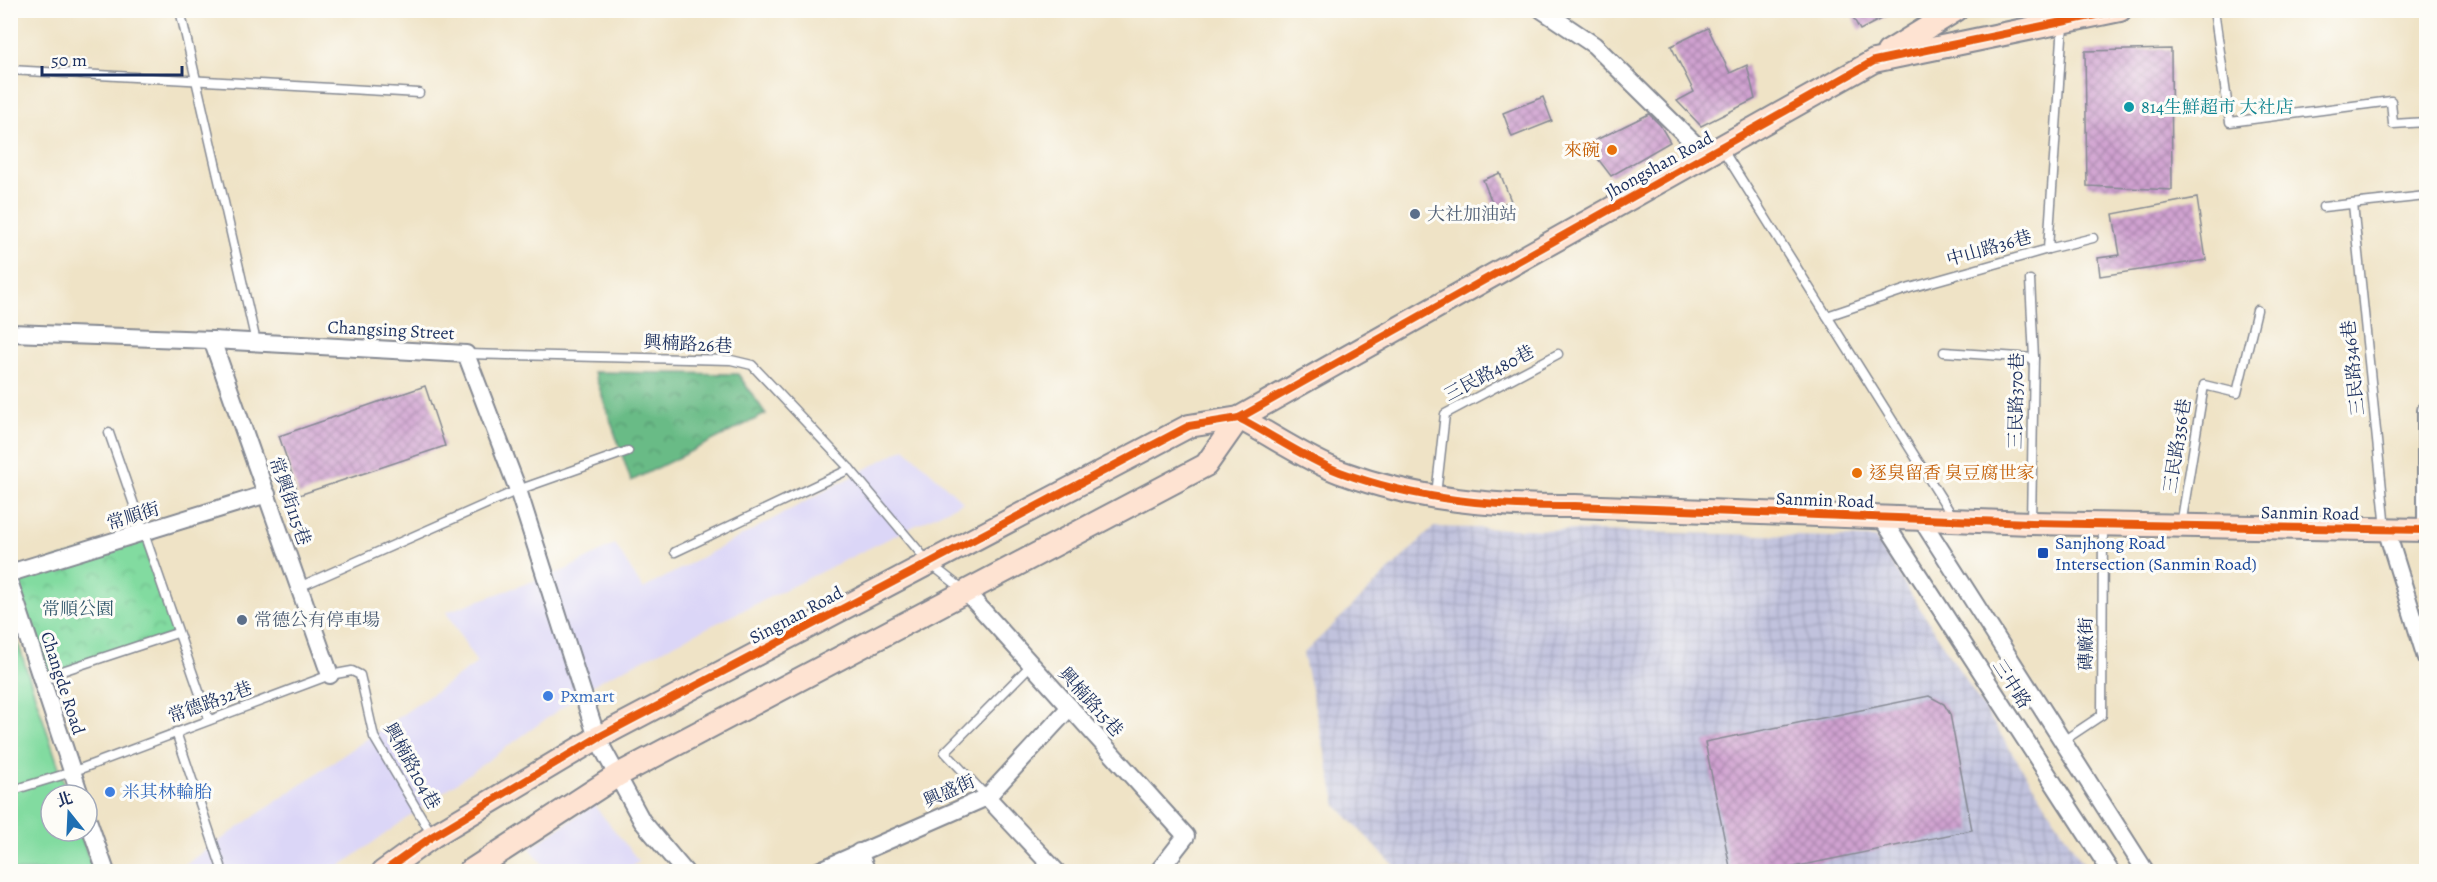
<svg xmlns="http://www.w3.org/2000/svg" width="2437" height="882" viewBox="0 0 2437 882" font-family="Alegreya,'Noto Serif TC',serif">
	<defs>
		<pattern id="industrial-grid" width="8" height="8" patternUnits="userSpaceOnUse" patternTransform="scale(1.5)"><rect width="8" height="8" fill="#c1c2dd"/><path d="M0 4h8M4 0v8" fill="none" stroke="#a5a7c0"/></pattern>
		<pattern id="forest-crowns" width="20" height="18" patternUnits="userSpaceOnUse" patternTransform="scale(1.5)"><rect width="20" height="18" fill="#69bb86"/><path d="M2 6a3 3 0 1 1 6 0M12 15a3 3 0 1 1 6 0" fill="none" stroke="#569871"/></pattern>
		<pattern id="park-crowns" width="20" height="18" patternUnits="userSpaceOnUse" patternTransform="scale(1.5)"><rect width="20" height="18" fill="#82dba0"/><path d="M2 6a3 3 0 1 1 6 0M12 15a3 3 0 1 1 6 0" fill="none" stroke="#70bc8c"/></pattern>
		<pattern id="building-cross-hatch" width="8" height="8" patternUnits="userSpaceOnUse" patternTransform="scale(1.5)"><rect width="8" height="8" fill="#d0a2d0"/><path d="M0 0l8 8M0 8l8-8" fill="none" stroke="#a884ac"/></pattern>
	</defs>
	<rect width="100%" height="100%" fill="#fdfcf7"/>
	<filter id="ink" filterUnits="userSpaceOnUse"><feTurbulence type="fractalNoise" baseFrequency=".0167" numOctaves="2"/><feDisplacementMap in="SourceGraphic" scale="12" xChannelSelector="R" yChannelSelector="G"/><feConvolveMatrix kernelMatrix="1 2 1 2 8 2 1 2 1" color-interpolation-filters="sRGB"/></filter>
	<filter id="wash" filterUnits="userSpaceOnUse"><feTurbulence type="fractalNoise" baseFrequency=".008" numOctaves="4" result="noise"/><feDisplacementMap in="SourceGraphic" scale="24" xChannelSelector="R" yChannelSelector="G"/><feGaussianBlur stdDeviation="1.35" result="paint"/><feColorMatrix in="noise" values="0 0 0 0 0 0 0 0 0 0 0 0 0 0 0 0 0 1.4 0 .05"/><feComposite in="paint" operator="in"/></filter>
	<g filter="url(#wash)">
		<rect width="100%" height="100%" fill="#efe3c6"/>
		<!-- built -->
		<g fill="#dbd6f7">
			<polygon points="905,448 963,502 599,681 333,871 174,872 477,663 446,612 565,570 615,544 643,589"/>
			<polygon points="594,805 639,861 625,871 548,871 530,848"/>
		</g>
		<!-- industrial -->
		<polygon fill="url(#industrial-grid)" points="1434,527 1875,538 2088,871 1399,871 1337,806 1303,654"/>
		<!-- grass -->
		<polygon fill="#82dba0" stroke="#4e857f" stroke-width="1.5" points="10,619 68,795 51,795 51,831 80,831 93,871 11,871"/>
		<!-- forest -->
		<polygon fill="url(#forest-crowns)" stroke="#427572" stroke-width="1.5" points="594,372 738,374 766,414 631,481"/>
		<!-- park -->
		<polygon fill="url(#park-crowns)" stroke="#4e857f" stroke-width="1.5" points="142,534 177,633 41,678 10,573"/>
		<g id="blocks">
			<!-- building -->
			<g fill="url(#building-cross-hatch)">
				<polygon points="1849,10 1898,10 1860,30"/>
				<polygon points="1708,28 1730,73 1747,65 1755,99 1701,126 1677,101 1694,92 1671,46"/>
				<polygon points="2171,49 2172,190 2087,186 2085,51"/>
				<polygon points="1543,97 1552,121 1512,137 1503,113"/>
				<polygon points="1649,114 1660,125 1670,142 1611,176 1598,159 1594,141"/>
				<polygon points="1500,173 1511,201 1494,207 1483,180"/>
				<polygon points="2197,198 2206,260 2100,276 2098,258 2120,255 2113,214"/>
				<polygon points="425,386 445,446 299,495 279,436"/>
				<polygon points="1929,696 1944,704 1950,714 1972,830 1770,872 1731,872 1705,742"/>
			</g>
		</g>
	</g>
	<g filter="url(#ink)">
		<use href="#blocks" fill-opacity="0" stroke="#858992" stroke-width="1.5"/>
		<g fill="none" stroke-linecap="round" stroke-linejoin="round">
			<!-- lane casing -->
			<g stroke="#858992" stroke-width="11">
				<g id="lane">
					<polyline points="180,10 256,342"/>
					<polyline points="2214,10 2230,122 2391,101 2393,124 2426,122"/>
					<polyline points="10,70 419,93"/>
					<polyline points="1721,147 1953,517"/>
					<polyline points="2353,204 2386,529"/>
					<polyline points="2323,207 2426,196"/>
					<polyline points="2048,249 2093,238"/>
					<polyline points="2030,280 2034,358 2031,522"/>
					<polyline points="1827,316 1910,288 2048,249 2063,23"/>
					<polyline points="1944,352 2034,358"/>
					<polyline points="466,354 731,360 752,365 850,469 928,562 965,591"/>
					<polyline points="109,433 209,720"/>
					<polyline points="1436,495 1445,414 1558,354"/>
					<polyline points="2181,525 2204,385 2237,393 2257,310"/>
					<polyline points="675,552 850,469"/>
					<polyline points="299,587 518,490 628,451"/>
					<polyline points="41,678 177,633"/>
					<polyline points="176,732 221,866"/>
					<polyline points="2063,741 2102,715 2103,525"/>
					<polyline points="10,791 72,772 330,675 352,671 360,675 374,737 432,835"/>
					<polyline points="987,797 945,752 1031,665"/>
				</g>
			</g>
			<!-- street casing -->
			<g stroke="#858992" stroke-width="20">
				<g id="street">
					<polyline points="1542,10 1594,45 1706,155"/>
					<polyline points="10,333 212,340 466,354 518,490 597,738 642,821 685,872"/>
					<polyline points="212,340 330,675"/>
					<polyline points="1881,517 2111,872"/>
					<polyline points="1921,519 2146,872"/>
					<polyline points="2386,529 2426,658"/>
					<polyline points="2426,530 2426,410"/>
					<polyline points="10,573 267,494"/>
					<polyline points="10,584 80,795"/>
					<polyline points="967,593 1186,836 1158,872"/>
					<polyline points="987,797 1057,872"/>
					<polyline points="87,817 106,872"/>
					<polyline points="859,852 867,872"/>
					<polyline points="816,872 987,797 1070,707"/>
				</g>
			</g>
			<!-- secondary casing -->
			<g stroke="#858992" stroke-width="26">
				<g id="secondary">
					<polyline points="1888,52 1956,10"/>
					<path d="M 1239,418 C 1272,435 1306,459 1340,472 C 1416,500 1495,507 1575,506 L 2031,523 L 2426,530"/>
					<polyline points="383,872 433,836 597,738 1189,426 1239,418 1874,61 2120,10"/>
					<polyline points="469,872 618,775 1206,465 1239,418"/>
				</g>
			</g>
			<!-- lane -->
			<use href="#lane" stroke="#fff" stroke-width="8"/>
			<!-- street -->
			<use href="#street" stroke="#fff" stroke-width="16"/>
			<!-- secondary -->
			<use href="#secondary" stroke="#fee3d2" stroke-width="22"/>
			<!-- cycleway casing -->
			<g stroke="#fdfcf7" stroke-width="11">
				<g id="cycleway">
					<path d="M 1239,418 C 1272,435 1306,459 1340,472 C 1416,500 1495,507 1575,506 L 2031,523 L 2426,530"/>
					<polyline points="383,872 433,836 597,738 1189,426 1239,418 1874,61 2120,10"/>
				</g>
			</g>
			<!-- cycleway -->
			<use href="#cycleway" stroke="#e8590c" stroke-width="8"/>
		</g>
	</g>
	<!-- markers -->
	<circle fill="#0f9aa8" stroke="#fdfcf7" stroke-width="2" cx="2129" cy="107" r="6"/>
	<g fill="#e8710a" stroke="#fdfcf7" stroke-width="2">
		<circle cx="1612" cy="150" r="6"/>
		<circle cx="1857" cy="473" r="6"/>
	</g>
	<g fill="#5c6f8a" stroke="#fdfcf7" stroke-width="2">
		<circle cx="1415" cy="214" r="6"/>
		<circle cx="242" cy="620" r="6"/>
	</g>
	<rect fill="#1a4fb4" stroke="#fdfcf7" stroke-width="2" x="2037" y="547" width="12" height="12" rx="3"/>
	<g fill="#3f7fe0" stroke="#fdfcf7" stroke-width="2">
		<circle cx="548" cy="696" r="6"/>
		<circle cx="110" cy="792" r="6"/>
	</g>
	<g text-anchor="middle" stroke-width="6" stroke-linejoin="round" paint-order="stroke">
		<!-- culture labels -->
		<g font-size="18" fill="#0d838f" stroke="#fdfcf7" text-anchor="start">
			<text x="2141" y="113">814生鮮超市 大社店</text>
		</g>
		<!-- food labels -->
		<g font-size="18" fill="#c56008" stroke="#fdfcf7" text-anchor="end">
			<text x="1600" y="156">來碗</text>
			<text x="1869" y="479" text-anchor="start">逐臭留香 臭豆腐世家</text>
		</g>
		<!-- street labels -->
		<g font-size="18" fill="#1b2f5e" stroke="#fdfcf7">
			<text transform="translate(1659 165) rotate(-29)" y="6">Jhongshan Road</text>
			<text transform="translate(1989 248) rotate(-16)" y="6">中山路36巷</text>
			<text transform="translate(391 330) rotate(3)" y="6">Changsing Street</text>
			<text transform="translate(688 344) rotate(3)" y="6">興楠路26巷</text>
			<text transform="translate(2353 368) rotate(-96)" y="6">三民路346巷</text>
			<text transform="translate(1489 373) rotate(-28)" y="6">三民路480巷</text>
			<text transform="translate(2016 401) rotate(-89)" y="6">三民路370巷</text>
			<text transform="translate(2177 446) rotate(-81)" y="6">三民路356巷</text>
			<text transform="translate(1825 500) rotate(2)" y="6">Sanmin Road</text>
			<text transform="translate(290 501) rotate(71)" y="6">常興街115巷</text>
			<text transform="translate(2310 513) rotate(1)" y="6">Sanmin Road</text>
			<text transform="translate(133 516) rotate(-17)" y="6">常順街</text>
			<text transform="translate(796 615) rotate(-28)" y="6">Singnan Road</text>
			<text transform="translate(2086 644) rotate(-90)" y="6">磚廠街</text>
			<text transform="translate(63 683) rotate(72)" y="6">Changde Road</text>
			<text transform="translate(2012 684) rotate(57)" y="6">三中路</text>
			<text transform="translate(210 702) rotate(-20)" y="6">常德路32巷</text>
			<text transform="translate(1091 702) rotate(48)" y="6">興楠路15巷</text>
			<text transform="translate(412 766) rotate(61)" y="6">興楠路104巷</text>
			<text transform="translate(949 791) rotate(-24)" y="6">興盛街</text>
		</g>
		<!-- service labels -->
		<g font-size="18" fill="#4e5e75" stroke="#fdfcf7" text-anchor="start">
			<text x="1427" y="220">大社加油站</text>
			<text x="254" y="626">常德公有停車場</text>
		</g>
		<!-- transit labels -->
		<g font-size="18" fill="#164399" stroke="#fdfcf7" text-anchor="start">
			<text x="2055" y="549">Sanjhong Road<tspan x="2055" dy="21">Intersection (Sanmin Road)</tspan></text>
		</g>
		<!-- park labels -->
		<g font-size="18" fill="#355a6e" stroke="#fdfcf7">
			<text x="78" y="615">常順公園</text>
		</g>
		<!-- shop labels -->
		<g font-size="18" fill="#366cbe" stroke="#fdfcf7" text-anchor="start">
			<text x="560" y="702">Pxmart</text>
			<text x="122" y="798">米其林輪胎</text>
		</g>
	</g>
	<!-- margin -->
	<rect width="2437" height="882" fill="none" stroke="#fdfcf7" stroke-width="36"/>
	<!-- north arrow -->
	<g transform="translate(69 813) rotate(342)"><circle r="28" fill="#fdfcf7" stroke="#a3aaba" stroke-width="1.5"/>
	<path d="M0-4.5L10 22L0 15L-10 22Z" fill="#1f6fb2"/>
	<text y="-9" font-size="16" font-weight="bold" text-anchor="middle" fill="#1b2f5e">北</text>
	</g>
	<!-- scale -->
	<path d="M42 66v9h140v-9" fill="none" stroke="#1b2f5e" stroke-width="3"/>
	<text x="51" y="66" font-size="18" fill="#1b2f5e" stroke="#fdfcf7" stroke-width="4.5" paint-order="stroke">50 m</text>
</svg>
